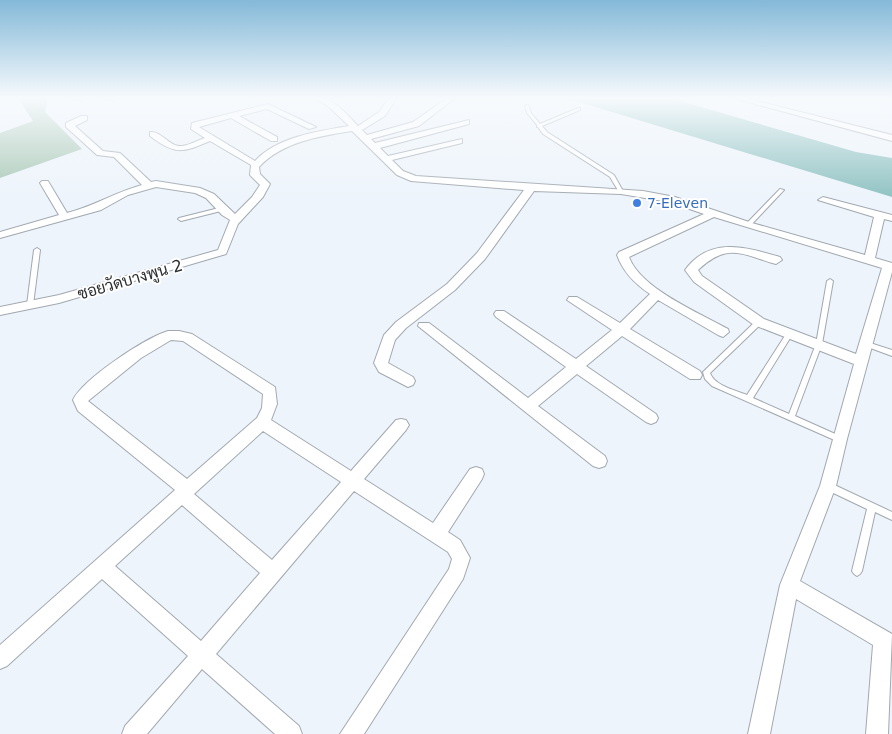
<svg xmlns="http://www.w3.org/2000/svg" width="892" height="734" viewBox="0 0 892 734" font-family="'DejaVu Sans',Sarabun,sans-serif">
	<rect width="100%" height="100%" fill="#edf4fb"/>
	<!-- green -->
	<polygon fill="#a9c8b6" points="18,98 48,98 45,112 82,149 0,178 0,133 33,121"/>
	<!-- water -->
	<polygon fill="#8ec1c1" points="566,98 670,98 856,152 892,158 892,197"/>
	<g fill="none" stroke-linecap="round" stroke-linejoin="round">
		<!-- lane casing -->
		<g stroke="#a2a8af" stroke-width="2">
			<g id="lane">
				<polygon points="527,105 529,106 531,113 540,124 578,108 580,108 580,110 542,126 547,132 614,175 623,191 623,192 619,192 610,177 543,134 538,127 537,127 537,125 527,113 525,106"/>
				<polygon points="780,189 784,190 750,226 746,226 746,224"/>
				<polygon points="223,207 226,209 225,210 181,221 178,219 179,218"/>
				<polygon points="37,248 40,250 33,305 30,307 27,305 34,250"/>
				<path d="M 830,279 L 833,281 L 822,344 L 795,416 L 842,437 L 843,439 L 842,441 L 839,442 L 712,386 L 705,379 L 703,372 L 757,320 L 761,320 L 762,322 L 761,324 L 710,373 C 715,386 735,390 747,395 L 788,331 L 792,331 L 793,333 L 792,335 L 753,398 L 789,414 L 816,344 L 827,281 Z"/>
				<polygon points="865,342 867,342 892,350 892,356 865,346 864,344"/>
				<polygon points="828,482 892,512 892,520 875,512 862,571 860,574 857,576 854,574 852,571 867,509 825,489 824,486 825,483"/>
			</g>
		</g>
		<!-- street casing -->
		<g stroke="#a2a8af" stroke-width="2">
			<g id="street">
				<polygon points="68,98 86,98 82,100"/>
				<polygon points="100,98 118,98 114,100"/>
				<path d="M 315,98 C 333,96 346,114 358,126 L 379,112 L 389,98 L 397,98 L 385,116 L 362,130 L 367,135 L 413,122 L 447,98 L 455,98 L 419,126 L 371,139 L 375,143 L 469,120 L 469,124 L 380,148 L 388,156 L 462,139 L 462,143 L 392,160 L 403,171 L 416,176 L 643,191 L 675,197 L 752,223 L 865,255 L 874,217 L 818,200 L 823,197 L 892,215 L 892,221 L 884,219 L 875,258 L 892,263 L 892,272 L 847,439 L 836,486 L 800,581 L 892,634 L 888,734 L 866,734 L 873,645 L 796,599 L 770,734 L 748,734 L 780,585 L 820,486 L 854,364 L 754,325 L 694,282 L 685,270 C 710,236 746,247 780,257 L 782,260 L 776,264 C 741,254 728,242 698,270 L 702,276 L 764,319 L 856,354 L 882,268 L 714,217 L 629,257 C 640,288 699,313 728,329 L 729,332 L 723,337 L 718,335 L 658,300 L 630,329 L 700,371 L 702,375 L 700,379 L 690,379 L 622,336 L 586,366 L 656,414 L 658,418 L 656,422 L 651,424 L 646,422 L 577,374 L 538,406 L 605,456 L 607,461 L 605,466 L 599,468 L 593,466 L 418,326 L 419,323 L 429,323 L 528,398 L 566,367 L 496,317 L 494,314 L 496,311 L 504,311 L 576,359 L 612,330 L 567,300 L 569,297 L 577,297 L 620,323 L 650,294 C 635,284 623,272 617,255 L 619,252 L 704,214 L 669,202 L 621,194 L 534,191 L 485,259 L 455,290 L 406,328 L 395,340 L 388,363 L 413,377 L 415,381 L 413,385 L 408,387 L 379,372 L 374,363 L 384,335 L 396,322 L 447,284 L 477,253 L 524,190 L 411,181 L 397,175 L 352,131 C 320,136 282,142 259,167 L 260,174 L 270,184 L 263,197 L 238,224 L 226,254 L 59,303 L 0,315 L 0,307 L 59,295 L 218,250 L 230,220 L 222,215 L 206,198 L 195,193 L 156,187 L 128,195 L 101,210 L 0,238 L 0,232 L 59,215 L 40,183 L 42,181 L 48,181 L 67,213 C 94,206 116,192 142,185 L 114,157 L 97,155 L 66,127 L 66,123 L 81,116 L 87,116 L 87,120 L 75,126 L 103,151 L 120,153 L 151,182 L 156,181 L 200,188 L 214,194 L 235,214 L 252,197 L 260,185 L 250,175 L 251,165 L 210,141 C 182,153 175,155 150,136 L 150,132 C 162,131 169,147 182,146 C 190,145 198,140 205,138 L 191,129 L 192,123 L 268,104 L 316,127 L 309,129 L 267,109 L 239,116 L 277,137 L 277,141 L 271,141 L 231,118 L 199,127 L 255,161 C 277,137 318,131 349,126 L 329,107 Z"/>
				<polygon points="733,98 745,98 892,135 892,141"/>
				<path d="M 168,331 L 179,331 L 192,334 L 275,387 L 277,404 L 271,420 L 351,471 L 396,420 L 401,419 L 406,420 L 409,425 L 406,430 L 364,479 L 433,523 L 470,469 L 476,467 L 482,469 L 484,474 L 482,479 L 448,532 L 460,540 L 470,558 L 463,579 L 364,734 L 340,734 L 449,569 L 452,559 L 448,552 L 354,491 L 216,654 L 299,726 L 302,734 L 275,734 L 202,669 L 147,734 L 122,734 L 125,726 L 188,656 L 102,579 L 7,666 L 0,669 L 0,645 L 175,490 L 78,411 L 73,400 C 83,379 145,338 168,331 ZM 171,340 L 183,341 L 263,394 L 262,408 L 257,418 L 187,479 L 88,401 L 141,358 ZM 263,431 L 341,482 L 272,560 L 194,494 ZM 182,505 L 260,573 L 201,641 L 115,566 Z"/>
			</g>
		</g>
		<!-- lane -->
		<use href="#lane" fill="#fff" fill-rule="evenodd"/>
		<!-- street -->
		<use href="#street" fill="#fff" fill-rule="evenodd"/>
	</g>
	<!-- sky -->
	<linearGradient id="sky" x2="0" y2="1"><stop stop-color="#84b9d8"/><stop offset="0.49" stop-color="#f7fafd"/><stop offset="1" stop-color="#f7fafd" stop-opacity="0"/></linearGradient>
	<rect width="892" height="200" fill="url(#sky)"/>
	<!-- markers -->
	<circle fill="#3f7fe0" stroke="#fff" stroke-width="2" cx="637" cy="203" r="5"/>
	<g text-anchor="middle" stroke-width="4" stroke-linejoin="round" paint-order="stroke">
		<!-- far-shop labels -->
		<g font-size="14" fill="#366cbe" stroke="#fff" text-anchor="start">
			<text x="647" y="208">7-Eleven</text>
		</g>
		<!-- street labels -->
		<g font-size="16" fill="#2b2e30" stroke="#fff">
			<text transform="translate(130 279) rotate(-16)" y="6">ซอยวัดบางพูน 2</text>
		</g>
	</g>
</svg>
